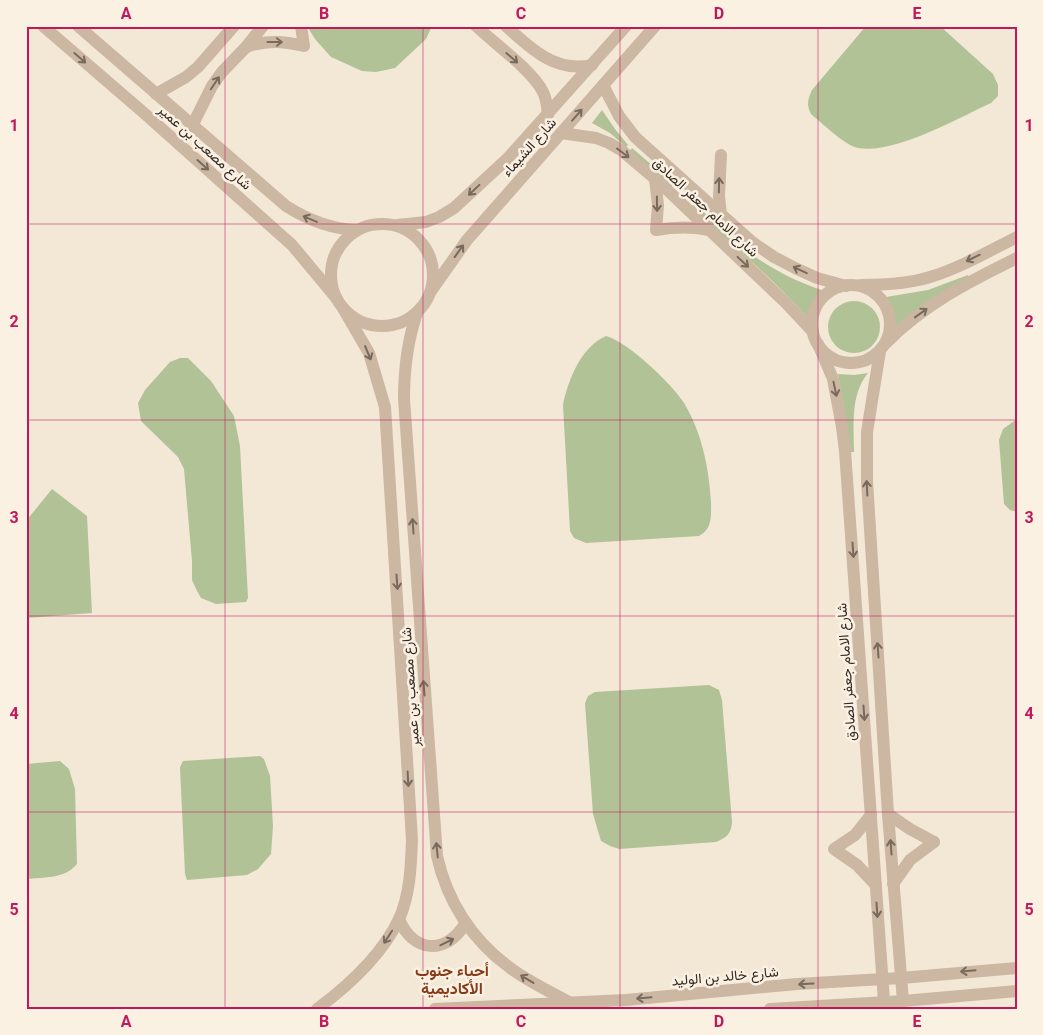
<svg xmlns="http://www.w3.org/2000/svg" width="1043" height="1035" viewBox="0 0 1043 1035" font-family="Roboto,Vazirmatn,sans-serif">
	<rect width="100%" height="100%" fill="#f3e7d6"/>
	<!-- green -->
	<g fill="#b1c296">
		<polygon points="307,26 432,26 426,39 395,68 376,72 362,71 331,57 315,39"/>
		<path d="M 866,26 L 940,26 L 993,74 L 998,85 L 998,96 L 991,103 C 960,117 882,162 850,145 C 836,137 823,124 811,114 C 806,104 808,99 812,90 Z"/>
		<polygon points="602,110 615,129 628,145 626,147 610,133 592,123"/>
		<polygon points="632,148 674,184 671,187 630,151"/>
		<path d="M 695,204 C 720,226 744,252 773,268 C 789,278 808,285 826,292 L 815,303 L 807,317 C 771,277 731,243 690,208 Z"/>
		<polygon points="968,275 970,280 896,326 890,303 886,297 928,290"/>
		<circle cx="854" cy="327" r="26"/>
		<path d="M 606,336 C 628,342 672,384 684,403 C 702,433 709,468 711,502 C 711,511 712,521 707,529 C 705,532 702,534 699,536 L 586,543 L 574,538 L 570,531 L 563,405 C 568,380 581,347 606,336 Z"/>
		<polygon points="180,358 188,358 211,381 234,416 240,446 248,598 246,602 216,604 201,598 197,591 192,580 192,561 184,469 178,457 141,421 138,403 145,390 170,362"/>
		<path d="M 868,373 C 850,395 854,425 854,452 L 850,452 L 846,420 L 838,374 L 854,375 Z"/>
		<polygon points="1017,419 1017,512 1010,510 1004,504 999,440 1003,429"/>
		<polygon points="52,489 87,516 92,613 26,618 26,521"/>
		<path d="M 709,685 L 719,690 L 722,700 L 732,822 C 731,834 727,837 716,842 L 619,849 L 610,846 L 601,841 L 593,814 L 585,703 L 588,696 L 595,692 Z"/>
		<polygon points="260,756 264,759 270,776 273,826 271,854 258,869 247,875 187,880 185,874 180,767 183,761"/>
		<path d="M 60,761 L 69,769 L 75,789 L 77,864 C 65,879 44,877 26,879 L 26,764 Z"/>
	</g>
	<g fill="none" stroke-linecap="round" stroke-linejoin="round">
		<!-- tertiary -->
		<g stroke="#cbb7a2" stroke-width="12">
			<polyline points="43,26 144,113 292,245 337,299"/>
			<path d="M 78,26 L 286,206 C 308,220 330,229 357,230"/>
			<path d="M 476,26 C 494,43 533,71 543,92 C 547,100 547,107 548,115"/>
			<path d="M 506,26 C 531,49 556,73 592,65"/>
			<path d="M 246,47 C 267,40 283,41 304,46 L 301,26"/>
			<polyline points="603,85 619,116 635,137 752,242 774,257 795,268 817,278 846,286"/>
			<polyline points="156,94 186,77 198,67 234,26"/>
			<polyline points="192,126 212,86 222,72 246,47 263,26"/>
			<polyline points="561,133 596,138 609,143 621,150 660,183 786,303 813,332"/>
			<path d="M 655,179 L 658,205 L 656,230 C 674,227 690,226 708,230"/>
			<polyline points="721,215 719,196 721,155"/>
			<circle cx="382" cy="275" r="51"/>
			<polyline points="398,225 426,222 439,217 454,208 507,159 626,26"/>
			<path d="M 861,285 C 884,285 908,284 930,277 C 960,268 989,251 1017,237"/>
			<circle cx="851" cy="324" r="39"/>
			<polyline points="431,291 467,240 655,26"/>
			<path d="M 417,313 C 407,342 404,368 404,399 L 437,856 C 447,901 472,940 509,967 C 527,981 549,991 569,1002"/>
			<path d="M 886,343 C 923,305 970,281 1017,258"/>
			<polyline points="818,344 833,379 842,427 845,451 884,1001"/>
			<polyline points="880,351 867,432 867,481 888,814 903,1001"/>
			<polyline points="888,814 910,829 934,842"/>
			<polyline points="871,815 855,835 834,849 857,865 876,885"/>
			<polyline points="893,884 910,860 934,842"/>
			<path d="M 399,919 C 413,953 446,955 465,924"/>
			<path d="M 317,1009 C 348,986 382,955 399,919 C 410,895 411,866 412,840 L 385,407 L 369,353 L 344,310"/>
			<polyline points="435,1009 626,1000 797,984 901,978 1017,968"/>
			<polyline points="770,1009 903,1001 1017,991"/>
		</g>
	</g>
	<!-- one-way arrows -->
	<defs><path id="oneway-shaft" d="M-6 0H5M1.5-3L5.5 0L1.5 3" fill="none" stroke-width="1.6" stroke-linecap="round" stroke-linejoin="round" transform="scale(1.25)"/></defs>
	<g stroke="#786a5d">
		<use href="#oneway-shaft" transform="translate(275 42)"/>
		<use href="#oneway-shaft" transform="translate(80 58) rotate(41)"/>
		<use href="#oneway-shaft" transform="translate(512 58) rotate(41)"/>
		<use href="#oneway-shaft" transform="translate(215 83) rotate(-56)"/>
		<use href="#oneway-shaft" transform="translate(577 115) rotate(-49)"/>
		<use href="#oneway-shaft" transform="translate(623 153) rotate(37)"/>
		<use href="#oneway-shaft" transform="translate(203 165) rotate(42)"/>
		<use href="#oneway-shaft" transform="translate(719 185) rotate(-89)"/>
		<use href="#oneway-shaft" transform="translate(474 190) rotate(137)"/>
		<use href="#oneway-shaft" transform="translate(657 204) rotate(89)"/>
		<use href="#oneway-shaft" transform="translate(310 219) rotate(-157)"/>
		<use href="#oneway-shaft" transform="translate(459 251) rotate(-54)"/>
		<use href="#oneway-shaft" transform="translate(973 258) rotate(154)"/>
		<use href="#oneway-shaft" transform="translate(743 262) rotate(43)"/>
		<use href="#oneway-shaft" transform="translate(800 270) rotate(-155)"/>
		<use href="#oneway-shaft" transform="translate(921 313) rotate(-36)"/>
		<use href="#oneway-shaft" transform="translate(368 353) rotate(67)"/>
		<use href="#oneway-shaft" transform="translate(835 389) rotate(78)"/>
		<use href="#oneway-shaft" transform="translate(867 488) rotate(-93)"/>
		<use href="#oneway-shaft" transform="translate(413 526) rotate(-94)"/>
		<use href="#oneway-shaft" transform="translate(853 550) rotate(86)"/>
		<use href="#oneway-shaft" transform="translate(397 582) rotate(86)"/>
		<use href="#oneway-shaft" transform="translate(878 650) rotate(-94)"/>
		<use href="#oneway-shaft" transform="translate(424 688) rotate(-94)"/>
		<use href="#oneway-shaft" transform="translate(864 713) rotate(86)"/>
		<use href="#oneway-shaft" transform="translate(408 779) rotate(87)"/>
		<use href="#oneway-shaft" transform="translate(891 847) rotate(-94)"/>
		<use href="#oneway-shaft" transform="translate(437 850) rotate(-96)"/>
		<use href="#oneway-shaft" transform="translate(877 910) rotate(86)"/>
		<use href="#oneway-shaft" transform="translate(388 937) rotate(123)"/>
		<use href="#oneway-shaft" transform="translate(447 942) rotate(-26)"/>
		<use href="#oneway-shaft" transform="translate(968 971) rotate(175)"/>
		<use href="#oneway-shaft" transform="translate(527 979) rotate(-149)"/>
		<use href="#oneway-shaft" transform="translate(806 984) rotate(177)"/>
		<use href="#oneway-shaft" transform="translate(644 998) rotate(175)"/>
	</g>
	<!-- grid -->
	<path fill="none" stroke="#c2185b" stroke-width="1" stroke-opacity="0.55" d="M 225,26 L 225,1009M 423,26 L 423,1009M 620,26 L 620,1009M 818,26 L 818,1009M 26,224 L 1017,224M 26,420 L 1017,420M 26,616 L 1017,616M 26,812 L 1017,812"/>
	<g text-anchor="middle" stroke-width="5" stroke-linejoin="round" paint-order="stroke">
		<!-- street labels -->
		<g font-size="14" fill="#352b25" stroke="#faf1e3">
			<text transform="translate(205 147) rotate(42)" y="5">شارع مصعب بن عمير</text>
			<text transform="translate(529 147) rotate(-48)" y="5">شارع الشيماء</text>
			<text transform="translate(706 207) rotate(43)" y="5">شارع الامام جعفر الصادق</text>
			<text transform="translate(846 672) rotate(-94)" y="5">شارع الامام جعفر الصادق</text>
			<text transform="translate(410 687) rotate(-94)" y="5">شارع مصعب بن عمير</text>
			<text transform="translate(725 976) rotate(-5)" y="5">شارع خالد بن الوليد</text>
		</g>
		<!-- quarter labels -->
		<g font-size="16" font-weight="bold" fill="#893a18" stroke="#faf1e3">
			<text x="452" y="976">أحياء جنوب<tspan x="452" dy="18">الأكاديمية</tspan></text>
		</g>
	</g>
	<!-- border -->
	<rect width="1043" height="1035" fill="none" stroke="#faf1e3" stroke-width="55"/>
	<rect x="28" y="28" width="988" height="980" fill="none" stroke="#c2185b" stroke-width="2"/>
	<g font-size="16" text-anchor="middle" font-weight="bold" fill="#c2185b">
		<text x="126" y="19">A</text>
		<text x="324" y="19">B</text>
		<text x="521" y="19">C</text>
		<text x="719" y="19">D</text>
		<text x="917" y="19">E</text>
		<text x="14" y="131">1</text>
		<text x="1029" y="131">1</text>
		<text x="14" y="327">2</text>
		<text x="1029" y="327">2</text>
		<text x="14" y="523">3</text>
		<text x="1029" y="523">3</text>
		<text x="14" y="719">4</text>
		<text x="1029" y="719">4</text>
		<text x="14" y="915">5</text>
		<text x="1029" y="915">5</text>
		<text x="126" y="1027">A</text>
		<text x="324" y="1027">B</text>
		<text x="521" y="1027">C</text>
		<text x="719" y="1027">D</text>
		<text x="917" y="1027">E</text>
	</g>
</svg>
